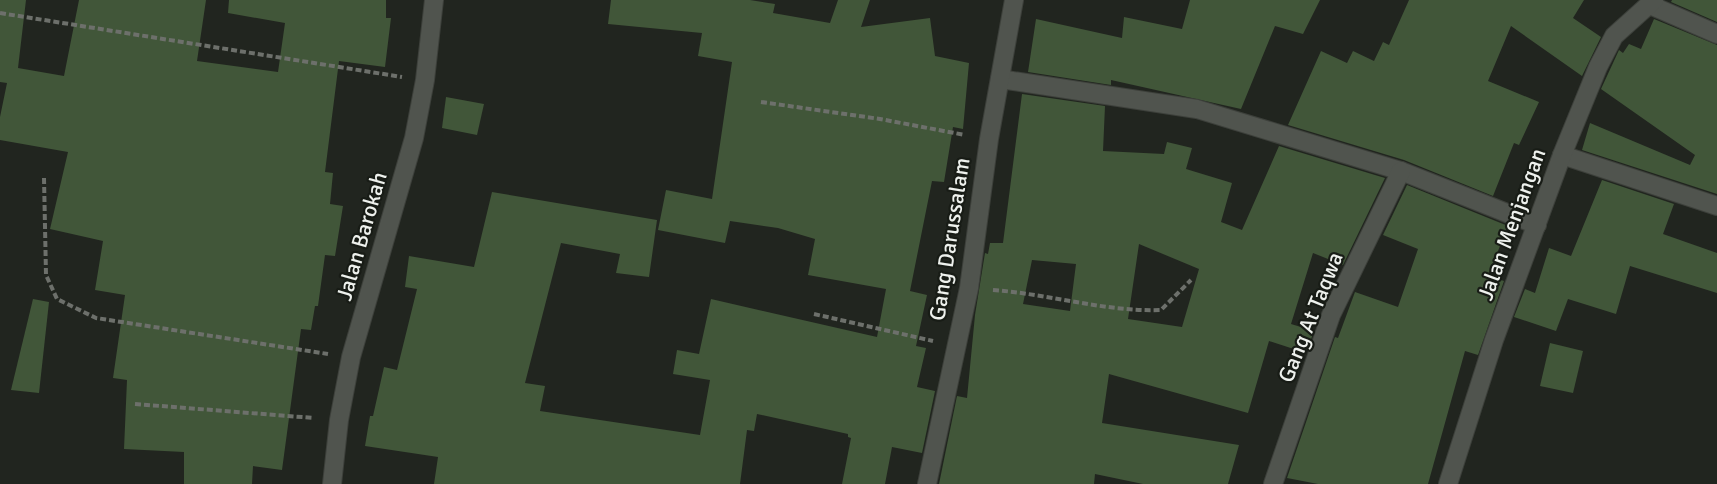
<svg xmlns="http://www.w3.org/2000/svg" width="1717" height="484" viewBox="0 0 1717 484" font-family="Signika,sans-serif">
	<rect width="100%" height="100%" fill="#21251f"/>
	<!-- building -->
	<g fill="#415639" fill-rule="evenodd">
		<polygon points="0,0 26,0 18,68 64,76 79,0 206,0 197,61 278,72 285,23 228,13 229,0 386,0 386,18 391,18 385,67 339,61 325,172 333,173 330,204 343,206 335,256 325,255 318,306 315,306 311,330 301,329 282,470 253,466 252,484 184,484 184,452 124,449 127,380 113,378 125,295 95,290 103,241 50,229 68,152 0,140 0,117 7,83 0,82"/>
		<polygon points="611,0 750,0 775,4 773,13 830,23 838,0 870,0 861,27 930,18 935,56 969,63 963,129 953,127 944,182 932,181 910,291 927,295 916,346 926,348 917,387 935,391 922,453 892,447 885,484 842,484 851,438 848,437 848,434 757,414 754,431 747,430 740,484 434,484 438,457 365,446 370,416 373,416 384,367 397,370 417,289 405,287 409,256 474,267 492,192 657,220 649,277 616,273 620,254 561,243 525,383 545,386 540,411 700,435 710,380 673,374 677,350 699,354 711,299 877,337 886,289 808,275 815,239 778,228 730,221 725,243 658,230 666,190 712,199 732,62 698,56 702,33 608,24"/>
		<polygon points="1190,0 1320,0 1303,34 1275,26 1241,109 1111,80 1111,85 1028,72 1036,19 1122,38 1124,17 1182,29"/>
		<polygon points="1409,0 1584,0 1573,18 1601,37 1582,76 1511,26 1488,81 1539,102 1519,145 1514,143 1493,196 1404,160 1288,125 1321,51 1347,63 1353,51 1374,61 1383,42 1389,45"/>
		<polygon points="1672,0 1717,0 1717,22 1671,2"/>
		<polygon points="1654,19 1717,45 1717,194 1582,150 1590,123 1690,165 1695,155 1601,89 1619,50 1623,53 1629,44 1641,49"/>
		<path d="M 1022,94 L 1105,106 L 1103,151 L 1164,154 L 1167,142 L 1192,148 L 1186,169 L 1232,183 L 1221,222 L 1242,230 L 1279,146 L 1385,178 L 1343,265 L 1313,253 L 1291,324 L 1314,331 L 1306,353 L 1269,341 L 1248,413 L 1109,374 L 1102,423 L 1239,445 L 1228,484 L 1143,484 L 1095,474 L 1094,484 L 939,484 L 957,396 L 967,398 L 975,315 L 985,253 L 988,254 L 990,243 L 1003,243 ZM 1139,244 L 1199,269 L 1182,327 L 1128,319 ZM 1032,260 L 1076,264 L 1070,311 L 1023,304 Z"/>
		<polygon points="446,97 484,104 477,135 442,128"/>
		<polygon points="1602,180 1674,204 1663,234 1717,253 1717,293 1630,266 1616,314 1568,299 1556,331 1514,317 1525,289 1535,293 1549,248 1571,256"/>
		<polygon points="1407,185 1508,226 1488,276 1504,281 1478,355 1465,351 1428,484 1318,484 1287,478 1335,337 1338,338 1355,292 1398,307 1418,249 1383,235"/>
		<polygon points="33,299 49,302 39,393 11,390"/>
		<polygon points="1550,343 1583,351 1573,393 1540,386"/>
	</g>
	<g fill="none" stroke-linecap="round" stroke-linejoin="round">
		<!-- lane casing -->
		<g stroke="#3d403b" stroke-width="20">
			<polyline id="lane" points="1650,5 1717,34"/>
		</g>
		<!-- street casing -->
		<g stroke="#3d403b" stroke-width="20">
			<g id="street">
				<polyline points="1000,79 1197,109 1401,171 1537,225"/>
				<polyline points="1562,155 1717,206"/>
				<polyline points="332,484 339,420 351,357 414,138 425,80 434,0"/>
				<polyline points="927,484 969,288 989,139 1014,0"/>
				<polyline points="1273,484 1331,315 1401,171"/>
				<polyline points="1448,484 1494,340 1562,155 1598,67 1614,36 1654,0"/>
			</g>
		</g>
		<!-- path -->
		<g stroke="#6d706b" stroke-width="4" stroke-dasharray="6 3" stroke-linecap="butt">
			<polyline points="0,13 402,77"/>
			<polyline points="761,102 880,119 965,135"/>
			<polyline points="44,178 46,275 57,299 96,318 328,354"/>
			<path d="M 993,290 C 1049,294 1105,312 1161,310 L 1191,280"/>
			<polyline points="814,314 933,341"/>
			<polyline points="135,404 314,418"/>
		</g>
		<!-- lane -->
		<use href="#lane" stroke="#50544e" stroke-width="18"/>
		<!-- street -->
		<use href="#street" stroke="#50544e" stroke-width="18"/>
	</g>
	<g text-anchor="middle" stroke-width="4.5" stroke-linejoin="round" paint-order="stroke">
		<!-- street labels -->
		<g font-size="22" fill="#eef1ed" stroke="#181c16">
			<text transform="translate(1511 224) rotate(-70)" y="8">Jalan Menjangan</text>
			<text transform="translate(361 236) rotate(-74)" y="8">Jalan Barokah</text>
			<text transform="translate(949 239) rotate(-81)" y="8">Gang Darussalam</text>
			<text transform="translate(1310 317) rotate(-68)" y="8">Gang At Taqwa</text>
		</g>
	</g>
</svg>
